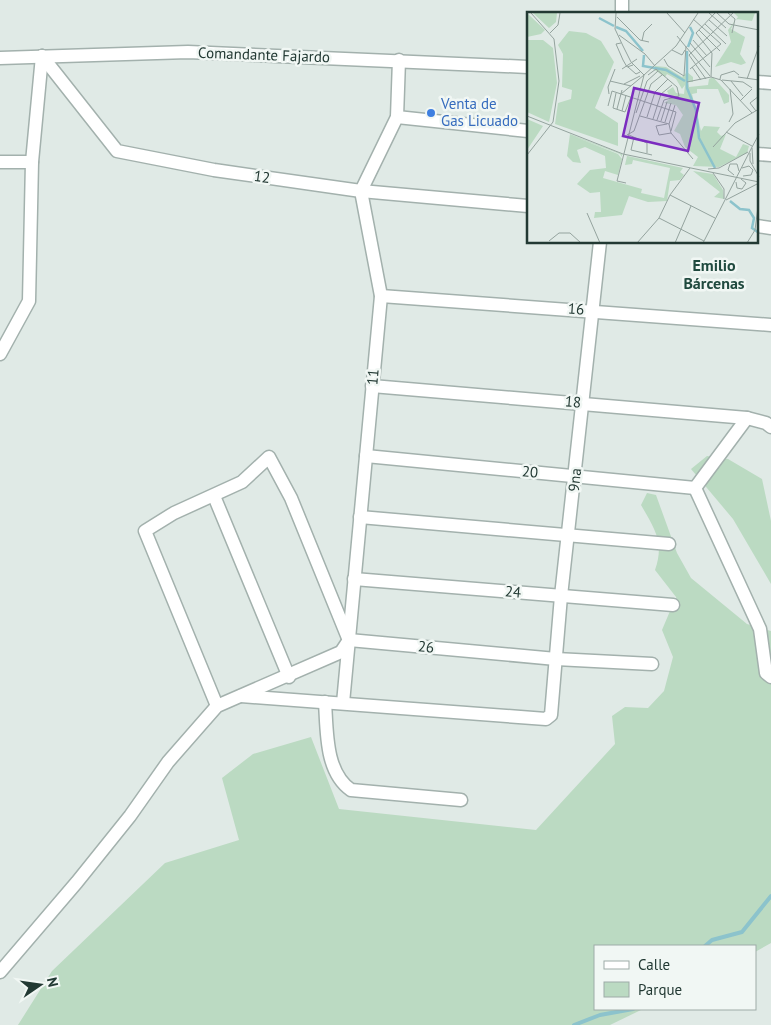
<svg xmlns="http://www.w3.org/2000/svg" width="771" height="1025" viewBox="0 0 771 1025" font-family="'PT Sans',sans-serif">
	<rect width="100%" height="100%" fill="#e0eae6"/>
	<!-- green -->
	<g fill="#bbdac2">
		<polygon points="707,456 728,459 762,479 771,521 771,584 733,519 691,469"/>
		<path d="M 647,493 L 656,495 L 677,553 L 691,578 L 747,624 L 771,631 L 771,943 L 755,952 L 755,946 L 595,946 L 595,1009 L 643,1009 L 610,1025 L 18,1025 L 52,971 L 165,863 L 239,840 L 222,778 L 253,754 L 311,737 L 339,809 L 536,830 L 615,744 L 612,716 L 625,707 L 648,708 L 664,691 L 673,657 L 662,630 L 670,611 L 679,607 L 676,597 L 655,570 C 665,542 654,528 641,505 Z"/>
	</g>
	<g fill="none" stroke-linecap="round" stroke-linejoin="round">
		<!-- stream -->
		<g stroke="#8cc3cc" stroke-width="4">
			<polyline points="705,946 712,940 742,932 771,896"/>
			<polyline points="574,1025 600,1015 633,1009"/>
		</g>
		<!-- minor casing -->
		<g stroke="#a3b1ad" stroke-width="15">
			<g id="minor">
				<polyline points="622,14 622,0"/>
				<polyline points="42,56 117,151 214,170 361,191 528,206"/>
				<polyline points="0,58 188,52 528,67"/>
				<polyline points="757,82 771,83"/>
				<polyline points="397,117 528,131"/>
				<polyline points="757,154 771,155"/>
				<polyline points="0,162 32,162"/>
				<polyline points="757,226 771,228"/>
				<polyline points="381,296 771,325"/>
				<polyline points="0,354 29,301 32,162 42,56"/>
				<polyline points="372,386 747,418 766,423 771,427"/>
				<polyline points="366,456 695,488"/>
				<polyline points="695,488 760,629 766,673 771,677"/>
				<polyline points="695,488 747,418"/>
				<polyline points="214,496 289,677"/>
				<polyline points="360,517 669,544"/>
				<polyline points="354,579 673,605"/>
				<polyline points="349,640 556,659 652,664"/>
				<polyline points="241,696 546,719 551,715 561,596 600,242"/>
				<path d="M 325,702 C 327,731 325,772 351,790 L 461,800"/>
				<polyline points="343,703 381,296 361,191 397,117 399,60"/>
				<polyline points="217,706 145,531 174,513 242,482 269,457 291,498 348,638"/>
				<polyline points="0,972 77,882 130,816 168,762 217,706 341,652 349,640"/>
			</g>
		</g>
		<!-- minor -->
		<use href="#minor" stroke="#fff" stroke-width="12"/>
	</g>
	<!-- markers -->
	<circle fill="#3f7fe0" stroke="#f1f7f4" stroke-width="2" cx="431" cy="113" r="5"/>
	<g text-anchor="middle" stroke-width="5" stroke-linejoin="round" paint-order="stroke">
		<!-- street labels -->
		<g font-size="15" fill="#223933" stroke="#f1f7f4">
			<text transform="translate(264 55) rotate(2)" y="5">Comandante Fajardo</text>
			<text transform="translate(262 177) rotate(8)" y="5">12</text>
			<text transform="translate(576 309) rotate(4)" y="5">16</text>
			<text transform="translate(373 377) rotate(-85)" y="5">11</text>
			<text transform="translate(573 402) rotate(5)" y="5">18</text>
			<text transform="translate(530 472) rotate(5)" y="5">20</text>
			<text transform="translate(575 480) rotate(-84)" y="5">9na</text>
			<text transform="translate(513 592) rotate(5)" y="5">24</text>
			<text transform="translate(426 647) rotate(5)" y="5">26</text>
		</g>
		<!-- shop labels -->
		<g font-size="15" fill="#366cbe" stroke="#f1f7f4" text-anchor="start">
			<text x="441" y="109">Venta de<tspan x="441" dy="17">Gas Licuado</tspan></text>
		</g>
		<!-- neighbourhood labels -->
		<g font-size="16" font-weight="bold" fill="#204a3f" stroke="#f1f7f4">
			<text x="714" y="271">Emilio<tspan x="714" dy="18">Bárcenas</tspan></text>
		</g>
	</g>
	<!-- overview -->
	<g transform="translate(527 12)">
		<rect width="231" height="231" fill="#e0eae6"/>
		<path d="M 0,1 L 18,18 L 14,22 L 0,25 ZM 6,1 L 30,1 L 29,10 L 22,16 ZM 207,1 L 228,1 L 225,9 L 209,7 L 204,17 L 218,25 L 213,42 L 219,51 L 214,53 L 204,50 L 188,55 L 204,30 L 201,18 L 211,5 ZM 42,19 L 59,21 L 74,29 L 87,50 L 68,96 L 91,111 L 91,134 L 28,112 L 31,91 L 44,87 L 45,78 L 35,75 L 36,42 L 31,33 ZM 0,28 L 16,28 L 26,36 L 30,71 L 22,110 L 0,100 ZM 128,54 L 139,55 L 155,65 L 160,60 L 166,65 L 166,70 L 161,70 L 162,75 L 181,73 L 182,67 L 186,65 L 202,83 L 202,90 L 197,92 L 191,77 L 170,77 L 170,81 L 165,82 L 174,119 L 177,114 L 193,115 L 190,120 L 194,124 L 199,122 L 193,137 L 209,145 L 216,132 L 222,134 L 220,141 L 192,155 L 166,154 L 171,145 L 158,135 L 153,122 L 147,119 L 156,103 L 149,93 L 137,91 L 147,84 L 135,86 L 142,83 L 140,79 L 146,75 L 149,81 L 157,82 L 158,73 L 155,77 L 149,67 L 140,62 L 138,65 L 126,57 ZM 0,107 L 16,114 L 0,138 ZM 43,122 L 95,142 L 95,145 L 93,142 L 46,124 L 91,142 L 95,147 L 91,163 L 78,159 L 76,166 L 115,177 L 114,181 L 137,186 L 143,156 L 106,148 L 105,152 L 98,153 L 100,144 L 96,143 L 156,156 L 153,160 L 157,163 L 153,168 L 143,169 L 140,189 L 121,190 L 102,184 L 95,203 L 67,206 L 68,200 L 74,200 L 73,180 L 63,181 L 50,172 L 63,158 L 79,156 L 78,144 L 58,135 L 50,138 L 54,151 L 46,150 L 40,144 ZM 166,159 L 186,162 L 196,178 L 197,187 L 187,185 L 193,180 Z" fill="#bbdac2"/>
		<path fill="none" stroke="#8cc3cc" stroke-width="2.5" d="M 72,6 L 87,14M 89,15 L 99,19 L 116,39M 161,35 L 166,21 L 163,15M 160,39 L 160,76 L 169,98 L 172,126 L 188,156M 117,43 L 116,54 L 139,58 L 158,69M 203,189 L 213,197 L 222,198 L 227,206 L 225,216 L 232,221"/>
		<path fill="none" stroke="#94a39e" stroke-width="1" d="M 89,1 L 88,17 L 96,34 L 104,50 L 117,63 L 94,82M 140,1 L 158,21M 182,1 L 199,16M 190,1 L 202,12 L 232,18M 201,1 L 208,7 L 205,21M 90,5 L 113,28 L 122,30M 182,8 L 200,24M 178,12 L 199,32M 172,18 L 193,39M 23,21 L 31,13 L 33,1M 92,23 L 118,42 L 128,54M 150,24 L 183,64M 166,28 L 180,44M 115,29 L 117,20 L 125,12M 94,31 L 89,32 L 96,48 L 100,55 L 106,53M 163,31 L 183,55M 145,38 L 155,43 L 158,38M 137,47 L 141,54 L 157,64M 101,55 L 109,62 L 113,60M 165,55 L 174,68M 95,57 L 110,47M 163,57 L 194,32 L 166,7M 121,63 L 129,57 L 150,75 L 152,84 L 137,88M 157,64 L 159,34M 184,65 L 185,41 L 169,21 L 188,1M 184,65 L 194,68 L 225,101M 211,65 L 232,68M 179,67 L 162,43 L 206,1M 193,67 L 194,63 L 207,59 L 212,63M 220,67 L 232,34M 195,68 L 216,70 L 225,76M 83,69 L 104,74M 204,69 L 216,84M 160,70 L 184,65M 97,72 L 113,64M 89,81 L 86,96 L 98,100 L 104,85M 82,82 L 81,75 L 88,57M 213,89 L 225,77M 148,93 L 142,112 L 144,121 L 166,147M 81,94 L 85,79 L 149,100 L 144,119M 90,97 L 95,78M 95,99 L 99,83M 229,99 L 223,91 L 232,84M 109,101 L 120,69 L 131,59M 0,104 L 96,142 L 232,170M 113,104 L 142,112M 120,105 L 128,80 L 141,67M 126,107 L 134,82 L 145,73M 130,108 L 137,88M 134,109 L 140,90M 138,110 L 144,91M 202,110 L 206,102 L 203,77M 140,112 L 129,114 L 132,123 L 144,121M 199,120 L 225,134M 100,123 L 107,119 L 124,72 L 135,63M 102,123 L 120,131 L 120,141M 107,125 L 104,138 L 125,143M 186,135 L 208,111 L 232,97M 225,136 L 226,152M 224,137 L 232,122M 223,141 L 223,149 L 232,165M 0,143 L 26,110 L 32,69 L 27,27 L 4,1M 215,156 L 222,154 L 226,158 L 224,163 L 216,164M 181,157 L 192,156 L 221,140M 186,161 L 197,177 L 197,187M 207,163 L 201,158 L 203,152 L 210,152 L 212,159M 209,170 L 210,176 L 215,177 L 219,171 L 214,167M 99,171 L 90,169 L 117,63 L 149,34 L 171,1M 143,183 L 188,206M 199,188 L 232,171M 60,201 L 73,231M 132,206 L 177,229M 22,229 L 32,221 L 43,221 L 54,231M 110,231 L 132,206 L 143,183 L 163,156M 148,231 L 164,194M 176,231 L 224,137M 220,231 L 228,218 L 231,195"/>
		<path fill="#7b2cbf" fill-opacity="0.15" stroke="#7b2cbf" stroke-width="2.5" d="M 107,76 L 172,91 L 161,139 L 96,124 Z"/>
		<rect width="231" height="231" fill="none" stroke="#223933" stroke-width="2.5"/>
	</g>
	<!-- legend -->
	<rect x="594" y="945" width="162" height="65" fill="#f1f7f4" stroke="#9eaba7"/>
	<rect x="604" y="961" width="25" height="8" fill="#ffffff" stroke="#9eaba7"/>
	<text x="638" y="970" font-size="15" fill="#223933">Calle</text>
	<rect x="604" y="982" width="25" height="15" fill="#bbdac2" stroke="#9eaba7"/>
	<text x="638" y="995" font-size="15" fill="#223933">Parque</text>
	<!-- north arrow -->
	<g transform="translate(40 985) rotate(77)" stroke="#f1f7f4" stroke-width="4" paint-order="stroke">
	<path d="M0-4L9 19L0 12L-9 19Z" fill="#223933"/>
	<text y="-8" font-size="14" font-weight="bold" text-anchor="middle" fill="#223933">N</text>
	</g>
</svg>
